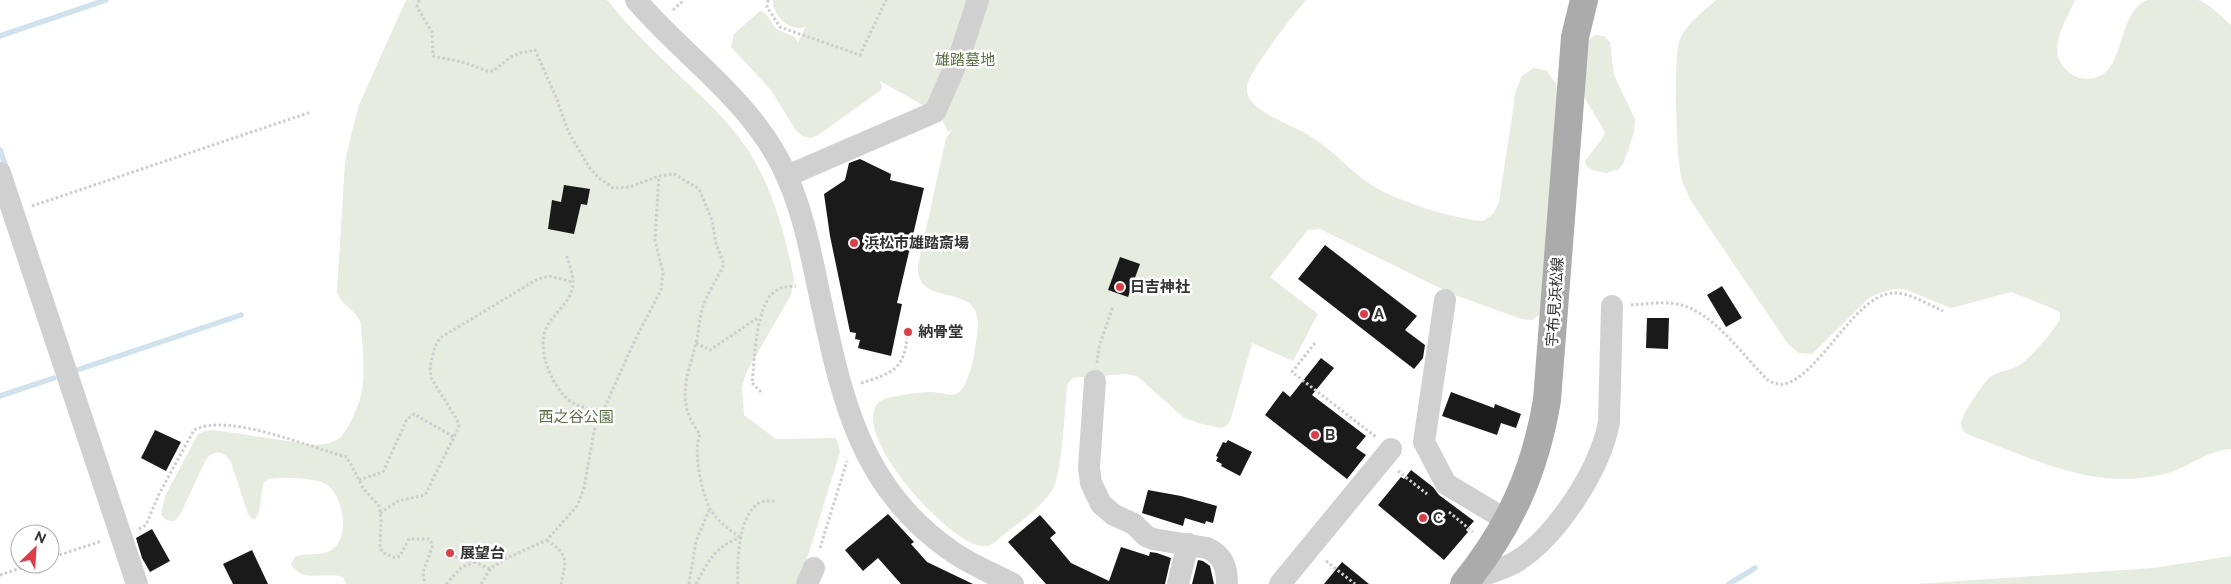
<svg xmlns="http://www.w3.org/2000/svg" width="2231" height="584" viewBox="0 0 2231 584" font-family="Raleway,'Noto Sans JP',sans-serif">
	<rect width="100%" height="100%" fill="#fff"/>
	<!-- green -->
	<g fill="#e6ecdf">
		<path d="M 406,0 L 607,0 C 624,21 642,40 662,59 C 693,89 726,116 750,153 C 774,192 785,235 794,279 L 791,295 L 746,373 L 742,387 L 744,415 L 776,439 L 835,438 L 838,442 L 840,452 L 805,565 L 797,584 L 346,584 L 343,577 C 325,571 302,584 291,564 L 296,556 C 307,553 319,556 330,551 C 352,540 343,494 326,484 C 316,478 280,477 269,479 L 263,483 L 259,513 L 254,520 L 248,514 L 231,462 C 224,451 215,449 206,459 L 180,515 L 174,521 L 166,520 L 161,514 L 165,496 L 198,434 L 205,431 L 214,430 L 314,445 C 337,444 342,439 352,419 C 369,387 363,359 361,324 C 357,309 340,306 337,291 L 345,163 L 351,135 L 359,105 Z"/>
		<path d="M 773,0 L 1306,0 C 1295,13 1247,73 1247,87 C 1246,99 1254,105 1263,111 C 1280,123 1302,129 1319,142 C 1340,157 1358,179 1382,191 C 1408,204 1455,219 1483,221 L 1494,213 L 1499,202 L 1516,90 L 1522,76 L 1534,68 L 1547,71 L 1556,84 L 1558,99 L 1542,306 L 1539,315 L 1532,320 L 1522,319 L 1452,294 L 1320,229 L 1308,230 L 1270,277 L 1318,314 L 1293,361 L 1252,343 L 1231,418 L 1228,424 L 1222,428 L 1198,423 L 1183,417 L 1137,376 L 1126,374 L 1072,378 L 1067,385 C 1065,408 1062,473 1053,489 C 1042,508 1012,527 995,542 C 991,545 987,547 981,546 C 948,542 850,435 878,403 C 883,398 893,397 899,396 C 911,393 921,392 933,392 C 940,393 949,396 956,394 C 971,389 977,339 978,324 C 979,281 916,309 918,266 L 946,138 L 952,130 L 948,132 L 940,115 L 880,81 L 882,87 L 880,91 L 818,135 L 811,138 L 802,136 L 795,129 L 771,90 L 731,47 L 734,34 L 760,11 C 770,14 770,24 777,29 C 785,35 794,33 798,42 L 806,26 C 791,34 772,15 773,0 Z"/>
		<path d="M 1716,0 L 2075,0 C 2064,26 2043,53 2071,74 C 2079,80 2092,80 2100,76 C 2125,64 2119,9 2148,0 C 2154,0 2161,0 2167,0 C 2177,0 2188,0 2198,0 C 2206,1 2224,19 2231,25 L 2231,449 C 2207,450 2187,469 2164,474 C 2095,492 2032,458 1969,435 C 1964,432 1961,429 1961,423 C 1962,414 1983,383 1990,377 C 2000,370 2013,371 2022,363 C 2034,354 2053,332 2060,319 L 2060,313 L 2054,309 L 2011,292 L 1951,308 L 1904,289 L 1892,289 L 1870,297 L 1812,354 L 1799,353 L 1788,344 L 1691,201 C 1688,194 1684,187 1682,180 C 1676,161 1673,55 1680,39 C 1687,23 1704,11 1716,0 Z"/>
		<polygon points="1595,35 1604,36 1610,42 1614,75 1635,119 1634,132 1624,162 1619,169 1606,173 1593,170 1587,167 1585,161 1602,139 1605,132 1585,98 1583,86 1586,48 1589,40"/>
		<polygon points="2231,556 2231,584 1915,584 2153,568"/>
	</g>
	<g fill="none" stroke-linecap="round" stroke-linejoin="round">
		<!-- stream -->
		<g stroke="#cfe2ee" stroke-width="5.5">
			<polyline points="0,36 106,0"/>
			<polyline points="0,150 7,170"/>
			<polyline points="74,371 241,315"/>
			<polyline points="0,396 54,378"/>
			<polyline points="1729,584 1755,568"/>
		</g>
	</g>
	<!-- building -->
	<g fill="#1a1a1a">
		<polygon points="860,159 891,174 890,180 924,188 897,303 902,304 891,356 858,348 860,340 855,339 856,333 850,332 830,236 824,194 845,180 849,163"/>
		<polygon points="564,185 590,189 587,205 581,204 574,234 548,229 552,200 561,202"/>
		<polygon points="1325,245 1417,316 1405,330 1425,345 1423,358 1414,369 1298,279"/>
		<polygon points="1120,257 1140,264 1128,297 1108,290"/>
		<polygon points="1722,286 1742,318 1726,327 1707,295"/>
		<polygon points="1647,318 1669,318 1668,349 1646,348"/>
		<polygon points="1321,358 1334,368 1312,395 1366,436 1356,448 1366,455 1347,479 1265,415 1283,391 1290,397"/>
		<polygon points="1451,392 1494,408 1495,404 1521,414 1516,428 1501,423 1497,435 1442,416"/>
		<polygon points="155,430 181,442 166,471 141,458"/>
		<polygon points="1228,440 1252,452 1240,476 1221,466 1222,464 1216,461 1218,457 1216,456 1223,442 1226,443"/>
		<polygon points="1411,470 1433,487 1439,495 1474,521 1466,530 1468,532 1444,560 1378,505 1401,477 1404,479"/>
		<polygon points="1148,490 1181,496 1217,506 1213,523 1206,521 1205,524 1185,518 1183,526 1142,513"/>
		<polygon points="888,514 914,542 911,544 927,562 973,584 901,584 878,558 863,571 845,550"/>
		<polygon points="1040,515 1056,533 1050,538 1071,563 1109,581 1121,547 1149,556 1150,552 1157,553 1171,558 1165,584 1046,584 1008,542"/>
		<polygon points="152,529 170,561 150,572 142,558 136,538"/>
		<polygon points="252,550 268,584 233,584 223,564"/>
		<polygon points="1198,560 1203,561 1210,566 1214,584 1192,584"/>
		<polygon points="1342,562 1369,584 1324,584"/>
	</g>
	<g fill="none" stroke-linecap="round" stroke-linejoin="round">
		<!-- path -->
		<g stroke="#cdcdcd" stroke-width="3" stroke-dasharray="2.5 2.5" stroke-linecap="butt">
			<path d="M 419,0 L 417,7 L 432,32 L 433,56 L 466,63 L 487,71 L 493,71 L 511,57 L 520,53 L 535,50 L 556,97 L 568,131 L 589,167 L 599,178 L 613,188 L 630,187 L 659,176 L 674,174 L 699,189 L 712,220 L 716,244 L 724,264 C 717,279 707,294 702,309 C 699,320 699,332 696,343 C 687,378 675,402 700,434 C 693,453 701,488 709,507 C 715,519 729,530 740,537"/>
			<polyline points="768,0 767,7 780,27 860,55 886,0"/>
			<polyline points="673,10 684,0"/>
			<polyline points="32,206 311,112"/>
			<path d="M 567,256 C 569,264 573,274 573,282 C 573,304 548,315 544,335 C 539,356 554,389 570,401 C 580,408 591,409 603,410"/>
			<path d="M 1631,305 C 1646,304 1662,301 1677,304 C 1714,311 1743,357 1769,381 C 1774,383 1779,385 1784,384 C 1820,376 1853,297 1892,293 C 1909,292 1927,304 1943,311"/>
			<polyline points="696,343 710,350 759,317"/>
			<polyline points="1315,343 1292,372 1376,437"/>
			<polyline points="1097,363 1099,347 1113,306"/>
			<path d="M 861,383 C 890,374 905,370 907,336"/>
			<path d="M 761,392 L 752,383 C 755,360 755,302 777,290 C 783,286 790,287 796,286"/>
			<polyline points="1398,471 1427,494"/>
			<polyline points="359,480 383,472 407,419 414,414 454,437"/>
			<polyline points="1449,512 1473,532"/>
			<polyline points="380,513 398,501 425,495 457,431 459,425 456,418 431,378 430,367 435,346 440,338 536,280 549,276 573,282"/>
			<path d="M 139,529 L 146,525 L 159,494 L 194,430 C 228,412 311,448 347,457 L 363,488 L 379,506 L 381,518 L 380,547 L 382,552 L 395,558 L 400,556 L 409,539 L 429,539 L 433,545 L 423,572 L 425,584"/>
			<path d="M 547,540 C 568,555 567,559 561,584"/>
			<polyline points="820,548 847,461"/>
			<polyline points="455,557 464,557 490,569"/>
			<polyline points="50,558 102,541"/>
			<polyline points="1326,561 1355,584"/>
			<polyline points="0,575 33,564"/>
			<polyline points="446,584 462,567 475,562"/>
			<polyline points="481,584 490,569 505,559 547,540 577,506 584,488 594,431 634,342 661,290 663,273 655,240 659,176"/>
			<polyline points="689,584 696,541 710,508"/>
			<path d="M 696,584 C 708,561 715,547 739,538"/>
			<path d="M 738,584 C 737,561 738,520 757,504 C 763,500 771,501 777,501"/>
		</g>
		<!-- minor -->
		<g stroke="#d0d0d0" stroke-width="22">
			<path d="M 636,0 C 685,57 748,98 782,166 C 802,206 810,249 819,292 C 841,394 858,486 950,550 C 969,564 992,573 1013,584"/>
			<polyline points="0,173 137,584"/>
			<polyline points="787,176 935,112 960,55 978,0"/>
			<polyline points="1445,300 1424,442 1446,484 1508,521"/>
			<path d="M 1095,381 L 1089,467 L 1091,483 L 1101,504 L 1114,515 L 1134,524 L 1146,536 L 1153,539 L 1207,548 C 1223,555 1227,567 1227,584"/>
			<path d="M 1467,580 C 1483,575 1499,571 1514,563 C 1556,538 1600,470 1609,422 L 1612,306"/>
			<polyline points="807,584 814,568"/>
			<polyline points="1178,584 1188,544"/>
			<polyline points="1280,584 1391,449"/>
		</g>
		<!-- major -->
		<path stroke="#ababab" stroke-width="28" d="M 1464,584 C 1510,527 1535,472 1547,400 L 1575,37 L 1584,0"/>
	</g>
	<!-- markers -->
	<g fill="#e63946" stroke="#fff" stroke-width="2">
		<circle cx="854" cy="243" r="5"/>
		<circle cx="1120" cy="287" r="5"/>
		<circle cx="1364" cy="314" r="5"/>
		<circle cx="908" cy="332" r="5"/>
		<circle cx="1315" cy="435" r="5"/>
		<circle cx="1423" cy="518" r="5"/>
		<circle cx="450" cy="553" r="5"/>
	</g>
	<g text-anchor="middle" stroke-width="5" stroke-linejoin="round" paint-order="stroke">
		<!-- park labels -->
		<g font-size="15" fill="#56703f" stroke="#fff">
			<text x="965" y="65">雄踏墓地</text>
			<text x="576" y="422">西之谷公園</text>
		</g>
		<!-- poi labels -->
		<g font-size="15" font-weight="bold" fill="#333" stroke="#fff" text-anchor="start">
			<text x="864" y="248">浜松市雄踏斎場</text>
			<text x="1130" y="292">日吉神社</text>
			<text x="1374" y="319">A</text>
			<text x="918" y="337">納骨堂</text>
			<text x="1325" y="440">B</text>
			<text x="1433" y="523">C</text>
			<text x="460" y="558">展望台</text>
		</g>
		<!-- street labels -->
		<g font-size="15" fill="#333" stroke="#fff">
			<text transform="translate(1555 302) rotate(-86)" y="5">宇布見浜松線</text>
		</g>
	</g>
	<!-- north arrow -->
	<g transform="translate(35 549) rotate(25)"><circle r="24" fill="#ffffff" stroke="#adadad"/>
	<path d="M0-4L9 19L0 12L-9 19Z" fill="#e63946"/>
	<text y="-8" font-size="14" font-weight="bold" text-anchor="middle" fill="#333333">N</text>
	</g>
</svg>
